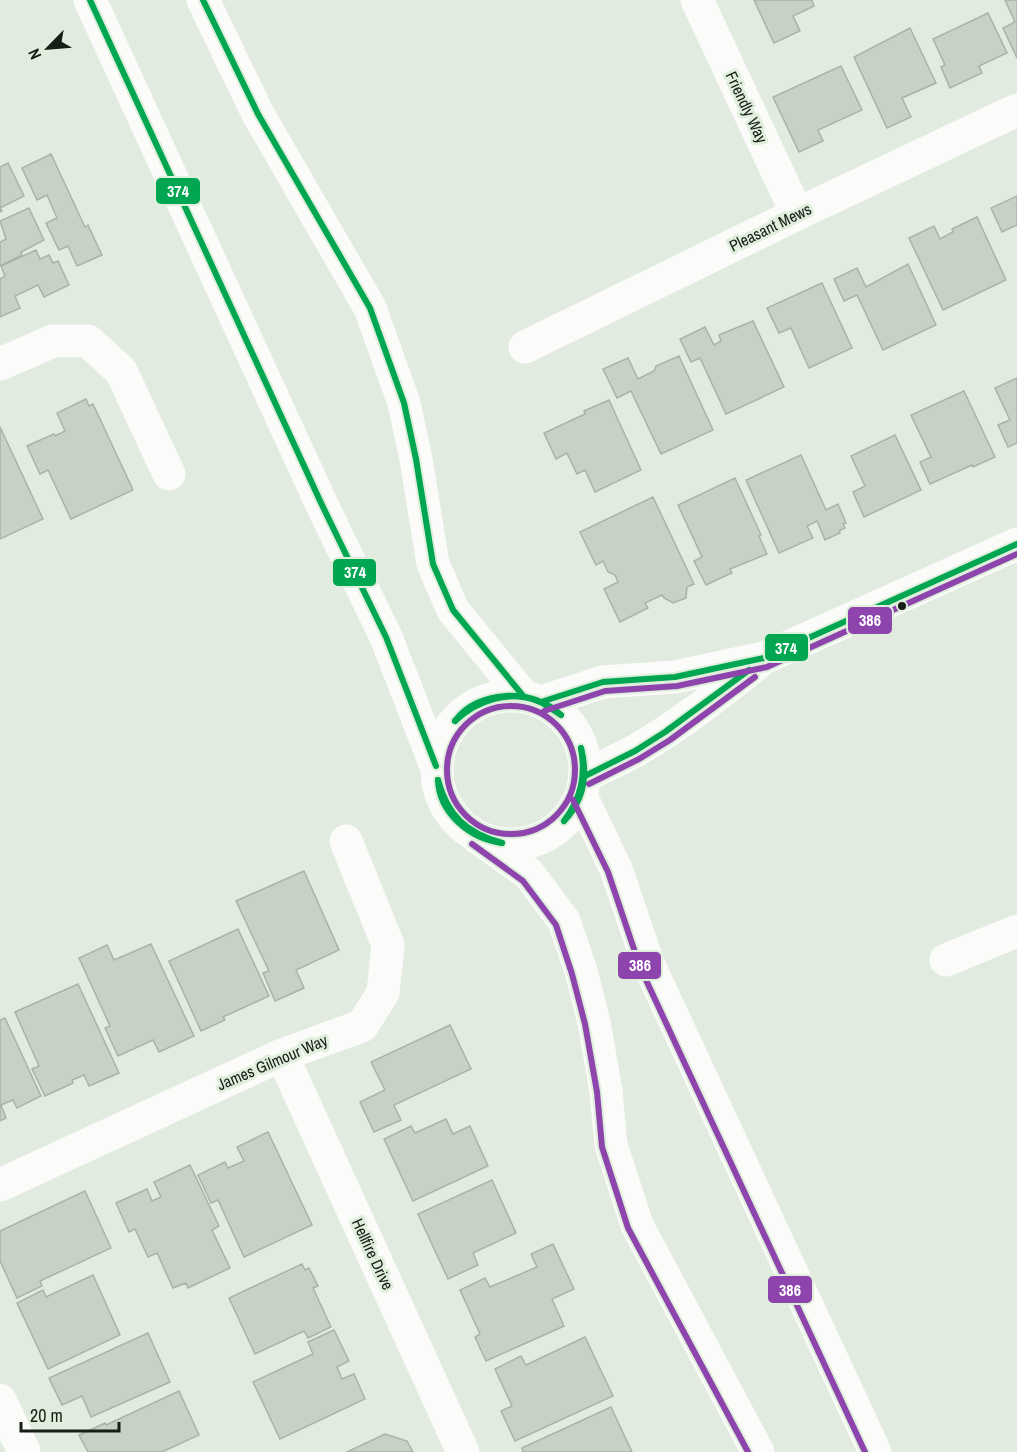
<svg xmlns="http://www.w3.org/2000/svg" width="1017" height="1452" viewBox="0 0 1017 1452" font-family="'Archivo Narrow',sans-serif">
	<rect width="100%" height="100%" fill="#e2ebe0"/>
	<!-- building -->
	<g fill="#c6d2c4" stroke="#abb2aa" stroke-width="1.5">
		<polygon points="754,0 812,0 814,6 793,16 800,31 774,43"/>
		<polygon points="1005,0 1017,0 1017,58 1003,28 1015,22"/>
		<polygon points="988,13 1007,53 979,66 982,73 950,88 941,67 945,65 933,39"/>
		<polygon points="910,28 936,83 902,98 911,117 887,128 854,57"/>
		<polygon points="841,66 862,110 818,130 823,141 799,152 773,97"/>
		<polygon points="51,154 85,227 88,225 102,255 77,266 68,246 59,250 46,223 57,218 47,195 37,200 22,168"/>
		<polygon points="8,163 24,196 0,208 2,211 0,212 0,167"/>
		<polygon points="1017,196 1017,225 1002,232 991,208"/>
		<polygon points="29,208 44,240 21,252 22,255 0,266 0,242 6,239 0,221"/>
		<polygon points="977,217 1006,280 943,310 909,238 934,226 940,239 953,232 952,229"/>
		<polygon points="36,250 40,259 49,255 53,263 58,261 69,285 44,297 38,285 15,296 20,308 0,317 0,279 5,276 1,266"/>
		<polygon points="908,264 936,325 883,350 857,295 844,301 834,279 857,268 866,287"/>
		<polygon points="822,283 852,348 809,368 791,328 779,333 767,308"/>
		<polygon points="753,321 784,387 726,414 700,358 691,362 680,339 705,327 714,345 721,341 719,335"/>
		<polygon points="679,356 713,430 661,454 631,391 617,398 603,369 628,358 638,379 654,371 656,366"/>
		<polygon points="1017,378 1017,443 1008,447 998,425 1010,420 995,388"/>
		<polygon points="964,391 995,457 973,467 972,465 930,484 920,462 931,457 911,415"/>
		<polygon points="86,399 89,406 93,404 133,490 71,519 48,470 40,474 27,446 54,434 55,436 65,431 57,413"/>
		<polygon points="609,400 641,470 595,492 585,470 577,474 567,453 556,459 544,433 585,414 584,411"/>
		<polygon points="0,427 43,519 0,539"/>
		<polygon points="895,435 921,490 864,517 853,492 865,486 851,456"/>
		<polygon points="801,455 826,510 838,504 846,523 843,524 845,528 839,531 840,533 825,540 817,521 807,526 813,538 779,553 746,480"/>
		<polygon points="735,478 761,535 759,536 767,554 730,569 732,573 706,585 694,561 702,557 678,505"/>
		<polygon points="653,497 694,584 687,587 686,598 673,603 664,598 662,595 645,603 648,608 620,622 604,589 618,582 615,575 608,572 603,561 596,565 580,532"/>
		<polygon points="304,871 339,950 296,970 304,988 275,1001 263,973 269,971 236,901"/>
		<polygon points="238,929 269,996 223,1017 225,1020 201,1031 169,961"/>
		<polygon points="151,944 194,1036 159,1052 153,1040 118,1056 105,1028 110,1026 79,958 107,945 114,960"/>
		<polygon points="78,984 119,1073 89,1086 84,1075 72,1080 73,1083 45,1096 32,1069 39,1066 15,1012"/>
		<polygon points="5,1018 41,1096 17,1108 13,1100 1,1105 6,1118 0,1121 0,1020"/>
		<polygon points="450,1025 471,1069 394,1105 401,1120 374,1132 360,1102 385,1090 371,1062"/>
		<polygon points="446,1119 453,1134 470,1126 488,1166 413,1201 384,1139 411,1126 415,1133"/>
		<polygon points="268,1132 312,1225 244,1257 218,1200 211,1203 198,1175 225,1162 228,1168 244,1161 237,1147"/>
		<polygon points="190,1165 219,1226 212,1230 230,1268 188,1288 186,1283 173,1288 157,1253 148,1257 135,1229 129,1232 116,1203 147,1189 152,1201 161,1197 154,1182"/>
		<polygon points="492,1180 516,1233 473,1253 478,1265 448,1279 418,1214"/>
		<polygon points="85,1191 111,1248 40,1281 42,1286 17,1298 0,1261 0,1231"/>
		<polygon points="553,1244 574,1289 552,1299 564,1326 486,1361 475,1337 480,1334 460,1290 485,1278 490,1287 537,1267 531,1254"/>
		<polygon points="302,1264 305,1270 309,1268 318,1286 313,1288 331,1327 308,1338 304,1331 255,1354 229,1298"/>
		<polygon points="93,1275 120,1335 48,1369 17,1303 43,1290 46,1297"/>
		<polygon points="334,1330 349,1361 337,1367 342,1379 354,1374 365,1399 280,1439 253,1382 313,1354 308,1342"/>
		<polygon points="148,1333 170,1382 91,1417 82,1396 62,1405 49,1378"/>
		<polygon points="585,1337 613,1396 515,1441 501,1411 512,1406 495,1369 521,1356 526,1365"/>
		<polygon points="179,1391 199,1435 162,1452 88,1452 79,1435 105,1423 106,1425"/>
		<polygon points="611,1407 632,1452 523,1452 522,1448"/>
		<polygon points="385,1434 407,1441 413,1452 347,1452"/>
	</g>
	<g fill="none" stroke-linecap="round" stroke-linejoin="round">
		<!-- minor -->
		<g stroke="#fbfcfa" stroke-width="33">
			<polyline points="697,0 797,214"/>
			<polyline points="525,347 797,214 1017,110"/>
			<polyline points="0,364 53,341 88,341 121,371 169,474"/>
			<polyline points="946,960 1017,931"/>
			<polyline points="282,1055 463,1452"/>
			<polyline points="0,1185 282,1055 362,1026 383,993 388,945 346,841"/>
			<polyline points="0,1400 24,1452"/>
		</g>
		<!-- tertiary -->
		<g stroke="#fbfcfa" stroke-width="33">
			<polyline points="541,702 603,682 675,677 764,658 1017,544"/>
			<path d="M 585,776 C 602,767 619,760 635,751 C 679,726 719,694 758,663"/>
		</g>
		<!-- primary -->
		<g stroke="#fbfcfa" stroke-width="33">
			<polyline points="90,0 322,505 386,637 436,766"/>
			<polyline points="203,0 258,114 370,308 404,403 416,459 433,564 453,610 524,697"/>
			<circle cx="511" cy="770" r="74"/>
			<polyline points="581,796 616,869 648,963 875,1452"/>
			<polyline points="477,837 529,874 564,921 581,971 594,1022 606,1091 611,1145 637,1225 758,1452"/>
		</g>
		<!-- bus-1 casing -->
		<g stroke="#dfefdc" stroke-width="10">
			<g id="bus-1">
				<polyline points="90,0 322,505 386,637 436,766"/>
				<polyline points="203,0 258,114 370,308 404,403 416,459 433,564 453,610 524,697"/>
				<polyline points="541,702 603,682 675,677 764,658 1017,544"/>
				<path d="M 455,721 C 478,689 534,688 561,715"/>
				<path d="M 455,721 C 477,700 510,689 540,702 C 547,705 554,711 561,715"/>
				<polyline points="585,776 635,751 665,732 749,670"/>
				<path d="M 438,780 C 448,816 466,833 502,843"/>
				<path d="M 438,780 C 439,813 470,839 502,843"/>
				<path d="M 564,821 C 581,798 586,776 581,748"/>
				<path d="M 564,821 C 584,800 588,775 581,748"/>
			</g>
		</g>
		<!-- bus-2 casing -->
		<g stroke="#dfefdc" stroke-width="10">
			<g id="bus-2">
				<circle cx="511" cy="770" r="64"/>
				<polyline points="544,711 605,691 677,686 767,667 1017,554"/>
				<polyline points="589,784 639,759 670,740 755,677"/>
				<polyline points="573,800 608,872 640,967 865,1452"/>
				<polyline points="472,844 523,881 556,925 572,974 585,1024 597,1092 602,1147 628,1228 748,1452"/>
			</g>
		</g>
		<!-- bus-1 -->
		<use href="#bus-1" stroke="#00a651" stroke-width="6"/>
		<!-- bus-2 -->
		<use href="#bus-2" stroke="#8e44ad" stroke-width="6"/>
	</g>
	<!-- markers -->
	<circle fill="#171d17" stroke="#dfefdc" stroke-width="2" cx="902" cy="606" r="5"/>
	<g text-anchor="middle" stroke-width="6" stroke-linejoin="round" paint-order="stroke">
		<!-- street labels -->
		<g font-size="16" fill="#171d17" stroke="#dfefdc">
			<text transform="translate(747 107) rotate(65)" y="6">Friendly Way</text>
			<text transform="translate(770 227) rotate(-26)" y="6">Pleasant Mews</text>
			<text transform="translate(272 1062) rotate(-23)" y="6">James Gilmour Way</text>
			<text transform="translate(373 1254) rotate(65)" y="6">Hellfire Drive</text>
		</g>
	</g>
	<g stroke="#dfefdc" stroke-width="2">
		<rect x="155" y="177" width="46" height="28" rx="6" fill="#00a651"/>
		<rect x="332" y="558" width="45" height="29" rx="6" fill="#00a651"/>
		<rect x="847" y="606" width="46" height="29" rx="6" fill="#8e44ad"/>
		<rect x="764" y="633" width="45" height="29" rx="6" fill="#00a651"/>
		<rect x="617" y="951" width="45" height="29" rx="6" fill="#8e44ad"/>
		<rect x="767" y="1275" width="46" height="29" rx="6" fill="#8e44ad"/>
	</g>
	<g font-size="16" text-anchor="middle" font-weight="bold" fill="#fff">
		<text x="178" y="197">374</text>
		<text x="355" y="578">374</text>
		<text x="870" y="626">386</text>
		<text x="786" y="654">374</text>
		<text x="640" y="971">386</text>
		<text x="790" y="1296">386</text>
	</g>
	<!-- north arrow -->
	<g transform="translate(48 48) rotate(245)" stroke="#dfefdc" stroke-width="4.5" paint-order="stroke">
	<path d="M0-4.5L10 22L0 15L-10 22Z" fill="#171d17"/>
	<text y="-9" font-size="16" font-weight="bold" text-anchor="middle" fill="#171d17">N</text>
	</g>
	<!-- scale -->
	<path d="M21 1422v9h98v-9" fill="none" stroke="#171d17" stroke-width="3"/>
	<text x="30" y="1422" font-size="18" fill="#171d17" stroke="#dfefdc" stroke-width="4.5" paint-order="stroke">20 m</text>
</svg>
